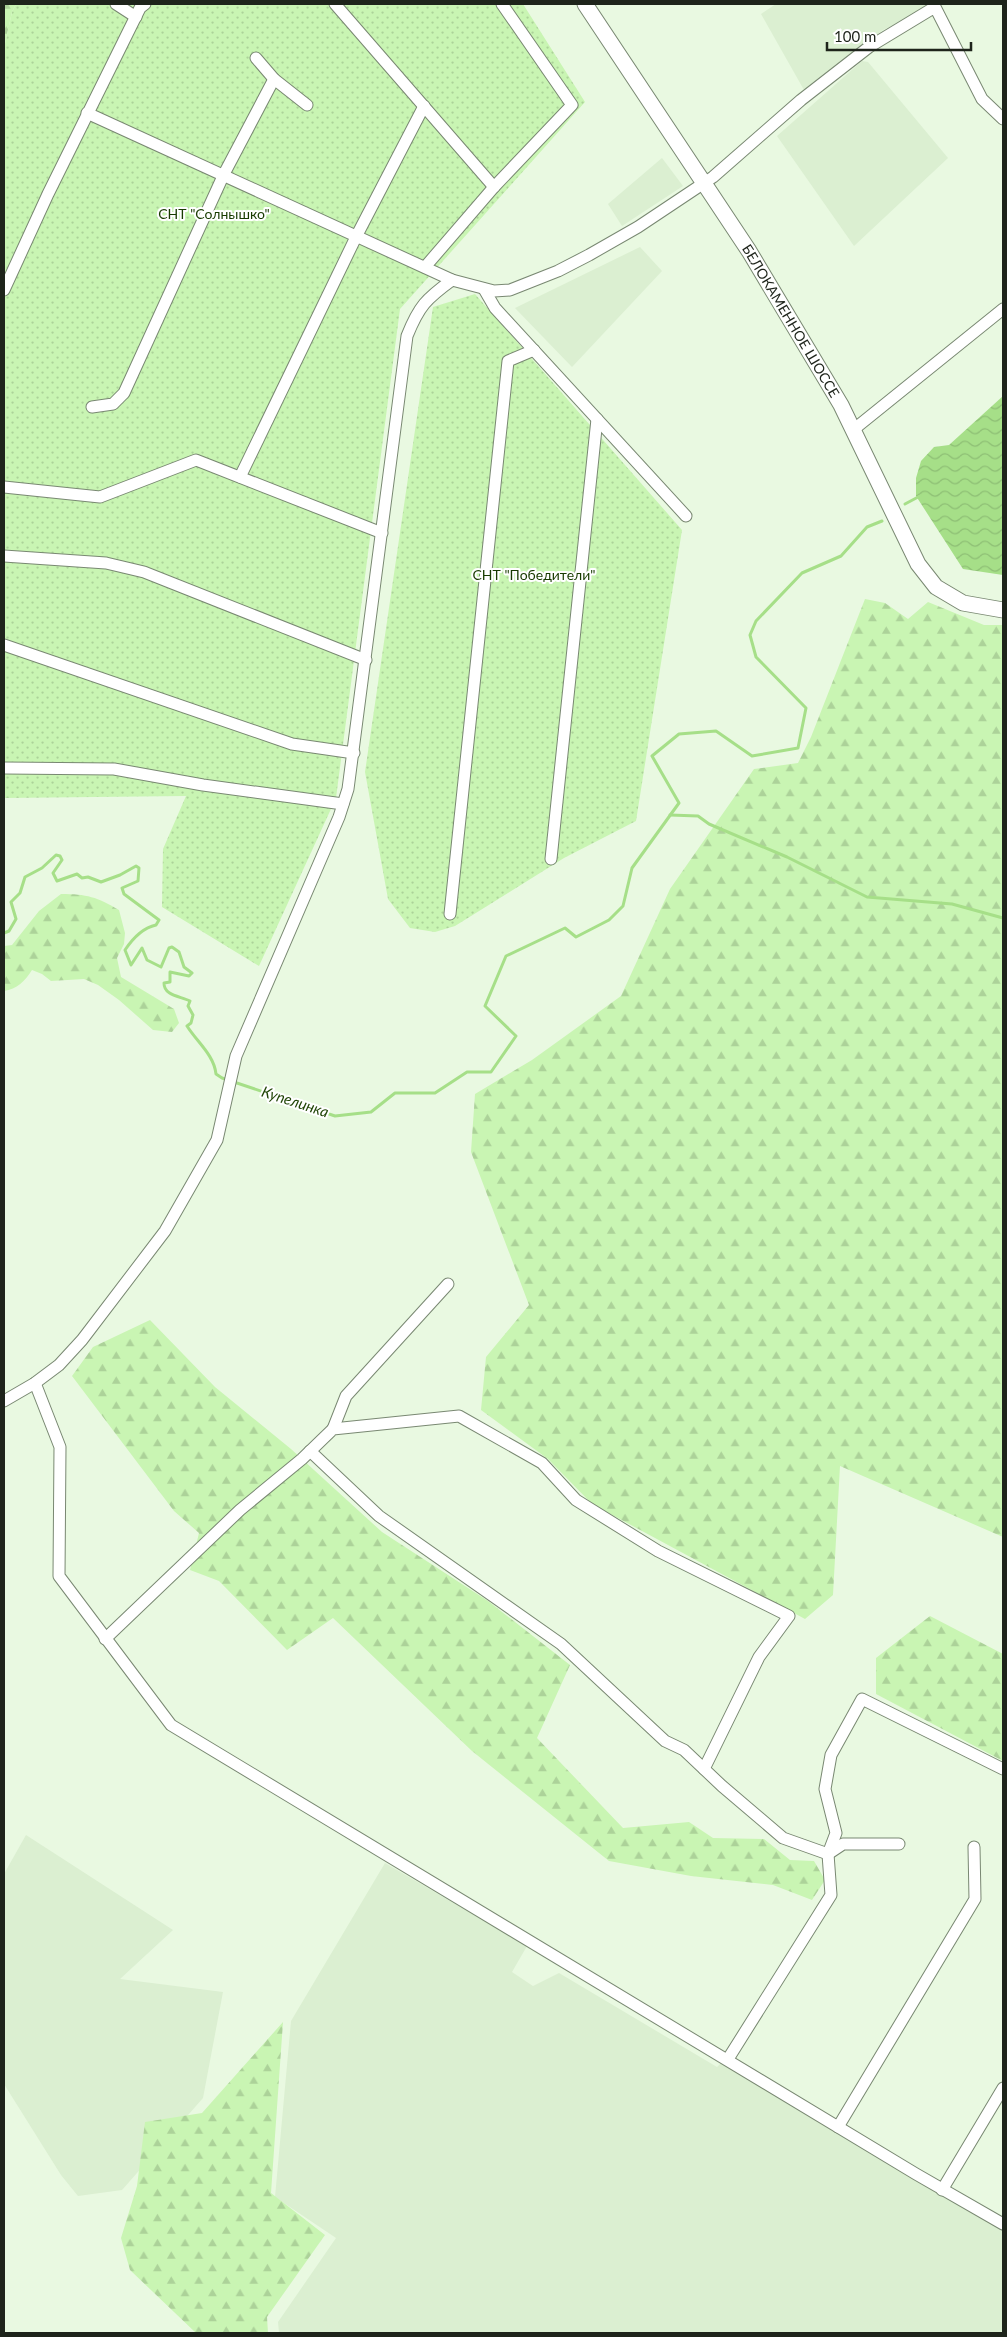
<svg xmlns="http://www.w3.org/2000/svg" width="1007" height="2337" viewBox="0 0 1007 2337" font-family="Lato,sans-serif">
	<defs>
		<pattern id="forest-firs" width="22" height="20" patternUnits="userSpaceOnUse" patternTransform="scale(1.25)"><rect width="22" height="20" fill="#c9f5b3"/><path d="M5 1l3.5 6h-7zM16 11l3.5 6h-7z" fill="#acd299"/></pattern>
		<pattern id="park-dots" width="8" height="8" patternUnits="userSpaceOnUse" patternTransform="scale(1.25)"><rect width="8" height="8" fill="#c9f5b3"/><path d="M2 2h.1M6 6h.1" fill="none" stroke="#acd299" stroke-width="1.8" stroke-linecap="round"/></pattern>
		<pattern id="water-waves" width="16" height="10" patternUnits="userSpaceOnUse" patternTransform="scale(1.25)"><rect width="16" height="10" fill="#a6df88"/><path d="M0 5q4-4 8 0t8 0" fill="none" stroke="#8ebf75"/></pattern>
	</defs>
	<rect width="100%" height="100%" fill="#e9f9e1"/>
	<!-- built -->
	<g fill="#dbefd1">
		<polygon points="776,4 942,4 937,7 934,5 883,30 804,90 761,14"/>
		<polygon points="862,61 868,62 948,158 854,246 777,136"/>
		<polygon points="662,158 683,186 622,226 608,204"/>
		<polygon points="640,247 662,271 572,367 515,308"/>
		<polygon points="26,1835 173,1930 120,1979 223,1992 203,2098 122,2190 78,2196 61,2175 4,2084 4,1874"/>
		<polygon points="385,1863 527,1946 512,1972 533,1986 559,1973 717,2067 722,2062 1003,2229 1003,2333 279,2333 278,2322 336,2238 275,2197 291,2021"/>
	</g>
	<!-- forest -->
	<g fill="url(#forest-firs)">
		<polygon points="4,4 16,4 12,12 4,48"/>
		<polygon points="865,599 885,603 908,619 928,602 984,625 1003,625 1003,1537 840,1466 833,1595 805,1619 592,1504 548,1459 481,1410 486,1357 529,1305 471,1152 475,1094 532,1060 621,996 670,889 754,769 798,763 811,737"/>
		<path d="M 61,894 C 87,894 97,897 119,910 L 125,933 L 124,944 L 117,958 L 121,977 L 174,1009 L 179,1023 L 172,1032 L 153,1030 L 119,1000 L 98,985 L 84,979 L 51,981 L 42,974 L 32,970 C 25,981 17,989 4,991 L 4,946 L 12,945 L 39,911 Z"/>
		<polygon points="150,1320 215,1387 291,1449 382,1532 488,1601 570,1665 537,1738 623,1828 689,1822 713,1838 764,1839 790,1860 814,1861 825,1880 812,1900 773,1885 691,1876 609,1861 472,1751 333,1618 287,1650 219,1581 190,1570 199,1533 174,1511 72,1376 93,1347"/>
		<polygon points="930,1616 1003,1654 1003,1761 876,1694 876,1658"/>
		<polygon points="283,2022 271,2193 325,2235 267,2317 268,2333 196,2333 130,2270 121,2238 137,2186 145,2122 202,2113"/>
	</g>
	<!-- park -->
	<g fill="url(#park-dots)">
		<polygon points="16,4 523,4 585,102 400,309 336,798 259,966 162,907 163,849 186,796 4,798 4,48 12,12"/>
		<polygon points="475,294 682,530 636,821 564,858 455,926 435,932 410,928 388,899 365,772 433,307"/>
	</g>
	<!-- water -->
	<polygon fill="url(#water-waves)" points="1003,396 1003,575 963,569 916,496 916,478 921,461 934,447 949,445"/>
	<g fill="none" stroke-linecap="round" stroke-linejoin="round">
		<!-- stream -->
		<g stroke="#a6df88" stroke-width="3">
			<polyline points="905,504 920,496"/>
			<polyline points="670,815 698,816 709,824 787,857 867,897 952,904 1003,918"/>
			<path d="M 4,933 L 9,931 L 16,919 L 11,902 L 20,893 L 25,877 L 42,868 L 56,855 L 60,856 L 62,860 L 53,873 L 57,881 L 77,874 L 82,878 L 88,877 L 101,882 L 120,875 L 136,866 L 139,868 L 138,881 L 122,888 L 124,894 L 159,920 L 156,925 C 142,928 133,938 125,950 L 131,965 L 142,948 L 147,960 L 161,967 L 169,948 L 172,947 L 179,952 L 184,967 L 192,973 L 189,976 L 170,972 L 170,982 L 164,983 C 164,996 180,996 190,1001 L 188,1006 L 193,1015 L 191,1023 L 187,1026 C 197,1042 214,1055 216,1074 L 222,1078 L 335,1116 L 371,1112 L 395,1093 L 435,1093 L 467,1072 L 491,1072 L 516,1036 L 485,1006 L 506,956 L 565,928 L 576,937 L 609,920 L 623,906 L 632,868 L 679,803 L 652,756 L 679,734 L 716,731 L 752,756 L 798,748 L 806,708 L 756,657 L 750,635 L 756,621 L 802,573 L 841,556 L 867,527 L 882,521"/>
		</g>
		<!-- minor casing -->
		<g stroke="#798872" stroke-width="13">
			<g id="minor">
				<polyline points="116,4 136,17"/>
				<polyline points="335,4 494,187"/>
				<polyline points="256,58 274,79 307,105"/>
				<polyline points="87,113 452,280"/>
				<polyline points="425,267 494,187 572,105 502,4"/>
				<polyline points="484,289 495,308 686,516"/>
				<polyline points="4,290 48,194 140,8 145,4"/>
				<polyline points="92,407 113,404 124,393 224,174 274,79"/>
				<polyline points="853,430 1003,309"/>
				<polyline points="240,477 356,237 424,106"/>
				<polyline points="4,487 100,497 196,460 382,533"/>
				<polyline points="4,556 106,563 144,572 366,660"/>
				<polyline points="4,645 292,744 354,753"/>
				<polyline points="4,768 114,769 203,785 343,804"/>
				<polyline points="551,859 597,419"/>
				<polyline points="450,914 508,361 534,350"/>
				<polyline points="35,1383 60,1447 59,1576 171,1725 916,2174 1003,2224"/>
				<path d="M 4,1401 L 35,1383 L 59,1365 L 82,1340 L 165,1231 L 217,1140 L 236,1056 L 339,817 L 348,789 L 407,336 C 419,306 426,299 452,280 L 494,291 L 510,290 L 558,271 L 589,255 L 638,227 L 713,177 L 801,100 L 869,47 L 935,7 L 982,99 L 1003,119"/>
				<polyline points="333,1429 346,1396 448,1284"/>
				<polyline points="310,1451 379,1516 561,1644 665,1741 684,1750 722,1786 783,1838 828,1854 843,1844 899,1844"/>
				<polyline points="105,1639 240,1510 302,1459 333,1429 459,1416 542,1463 576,1500 658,1551 789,1616 759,1657 704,1769"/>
				<polyline points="728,2059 831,1895 828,1854 836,1833 825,1789 831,1755 862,1699 1003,1769"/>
				<polyline points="838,2127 975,1899 974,1847"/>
				<polyline points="942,2190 1003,2088"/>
			</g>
		</g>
		<!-- major casing -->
		<g stroke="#798872" stroke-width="17">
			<g id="major">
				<path id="s1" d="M 585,4 L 749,251 L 841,405 L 918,564 L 936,587 L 963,603 L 1003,610"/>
			</g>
		</g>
		<!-- minor -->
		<use href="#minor" stroke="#fff" stroke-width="11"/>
		<!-- major -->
		<use href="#major" stroke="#fff" stroke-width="15"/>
	</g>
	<g text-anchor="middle" stroke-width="4" stroke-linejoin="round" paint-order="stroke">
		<!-- park labels -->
		<g font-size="14" fill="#183b00" stroke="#fff">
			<text x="214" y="219">СНТ "Солнышко"</text>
			<text x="534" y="580">СНТ "Победители"</text>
		</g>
		<!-- street labels -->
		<g font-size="14" fill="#1e241b" stroke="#fff">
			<text dy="5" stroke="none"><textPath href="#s1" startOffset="378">БЕЛОКАМЕННОЕ ШОССЕ</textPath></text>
		</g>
		<!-- water labels -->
		<g font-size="15" font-style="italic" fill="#224608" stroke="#fff">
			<text transform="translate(295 1102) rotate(18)" y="5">Купелинка</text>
		</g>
	</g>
	<!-- border -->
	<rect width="1007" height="2337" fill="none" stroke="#1e241b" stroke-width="10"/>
	<!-- scale -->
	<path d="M827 42v8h144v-8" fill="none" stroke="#1e241b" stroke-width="2.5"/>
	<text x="834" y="42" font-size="15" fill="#1e241b" stroke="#ffffff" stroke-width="4" paint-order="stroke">100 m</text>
</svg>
